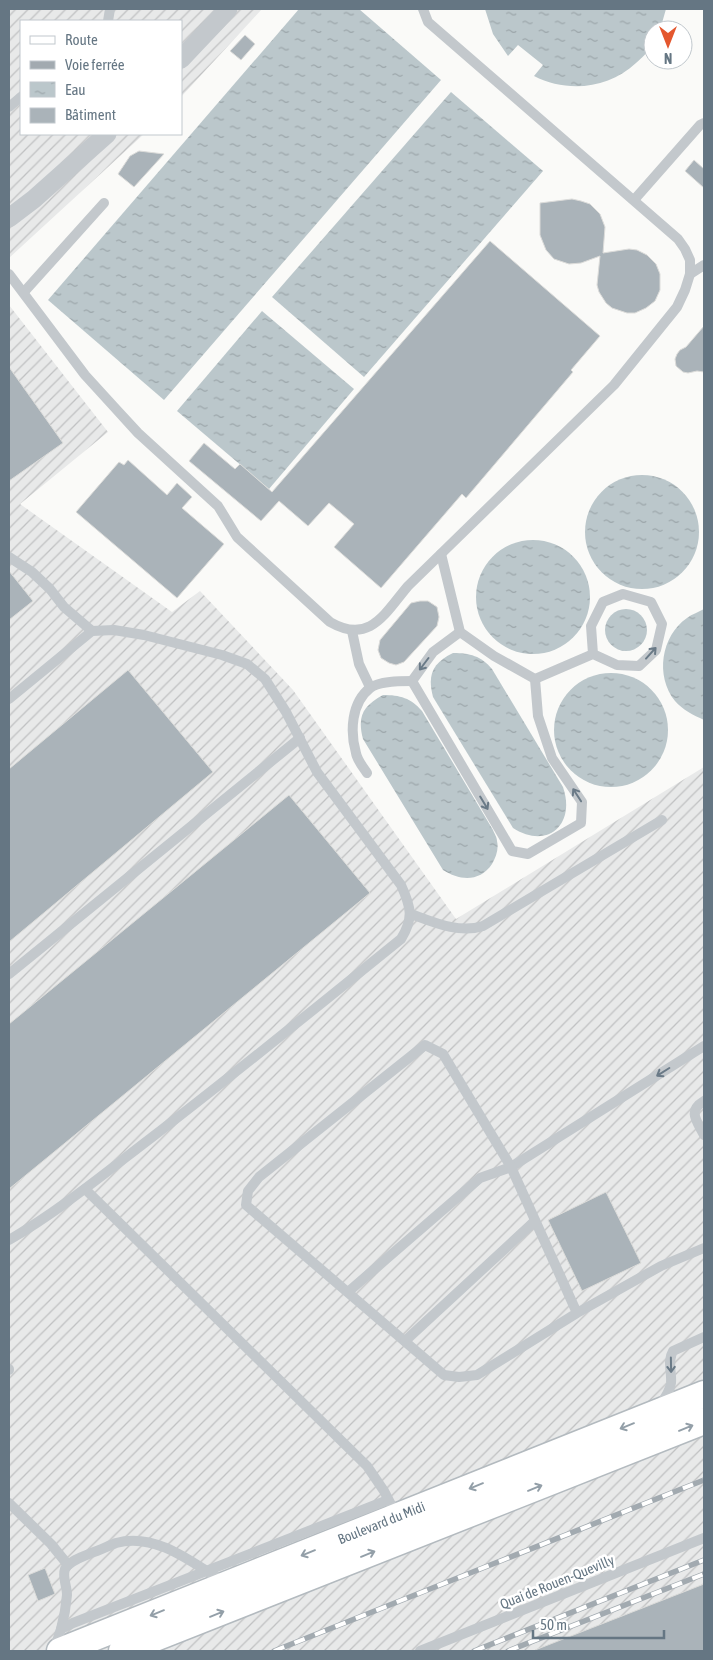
<svg xmlns="http://www.w3.org/2000/svg" width="713" height="1660" viewBox="0 0 713 1660" font-family="'Asap Condensed',sans-serif">
	<defs>
		<pattern id="industrial-furrows" width="10" height="10" patternUnits="userSpaceOnUse" patternTransform="scale(1.25)"><rect width="10" height="10" fill="#e8e9e9"/><path d="M-1 1l2-2M0 10L10 0M9 11l2-2" fill="none" stroke="#c0c1c2"/></pattern>
		<pattern id="water-ripples" width="26" height="14" patternUnits="userSpaceOnUse" patternTransform="scale(1.25)"><rect width="26" height="14" fill="#bbc7cb"/><path d="M2 4q2-2 4 0t4 0M15 11q2-2 4 0t4 0" fill="none" stroke="#9ca6aa"/></pattern>
	</defs>
	<rect width="100%" height="100%" fill="#fafaf8"/>
	<!-- industrial -->
	<g fill="url(#industrial-furrows)">
		<polygon points="9,9 262,9 181,97 181,21 21,21 21,134 144,134 9,258"/>
		<polygon points="9,305 108,432 20,504 172,612 200,591 293,690 456,919 704,767 704,1651 9,1651"/>
	</g>
	<!-- water -->
	<g fill="url(#water-ripples)">
		<polygon points="299,9 359,9 441,80 164,400 48,300"/>
		<path d="M 485,9 L 666,9 L 660,30 L 653,30 C 653,46 649,52 636,63 C 608,89 567,93 534,76 L 543,65 L 518,45 L 508,56 L 493,34 Z"/>
		<polygon points="451,92 543,171 364,377 272,297"/>
		<polygon points="262,311 354,389 269,489 177,411"/>
		<circle cx="642" cy="532" r="57"/>
		<circle cx="533" cy="597" r="57"/>
		<path d="M 704,609 L 704,720 C 693,715 683,710 675,701 C 655,676 661,636 687,618 C 692,614 699,612 704,609 Z"/>
		<circle cx="626" cy="630" r="21"/>
		<path d="M 453,653 C 470,653 481,656 492,669 L 563,787 C 576,825 547,850 513,828 L 433,697 C 427,674 433,663 453,653 Z"/>
		<circle cx="611" cy="730" r="57"/>
		<path d="M 383,695 C 400,695 411,698 422,711 L 493,830 C 494,833 497,837 497,841 C 499,849 496,857 492,864 C 480,882 460,881 443,870 L 363,739 C 357,716 363,706 383,695 Z"/>
	</g>
	<!-- building -->
	<g fill="#aab3b9" stroke="#dcdcda">
		<polygon points="245,35 255,44 241,60 230,51"/>
		<polygon points="139,151 164,154 134,187 118,174 130,156"/>
		<polygon points="694,160 704,169 704,188 685,171"/>
		<polygon points="572,199 581,201 590,204 600,214 605,227 603,253 629,249 637,250 647,255 656,264 660,274 660,290 655,301 646,308 635,313 627,313 612,308 606,303 599,292 597,285 600,256 581,263 569,264 554,259 546,250 540,235 540,203"/>
		<polygon points="490,241 600,336 571,370 573,372 466,498 462,494 381,588 334,547 354,524 329,503 308,526 279,501 261,521 189,461 204,443 235,469 240,464 272,492"/>
		<polygon points="704,326 704,372 697,371 688,373 683,372 676,366 675,359 677,354 680,350 686,347"/>
		<polygon points="9,367 63,443 9,481"/>
		<polygon points="128,460 167,495 177,483 192,497 182,508 224,544 177,598 76,512 119,462 124,465"/>
		<polygon points="9,571 33,601 9,620"/>
		<polygon points="420,601 428,601 437,607 439,617 437,626 404,662 396,665 389,663 381,658 378,650 380,640 411,603"/>
		<polygon points="128,670 213,772 9,942 9,769"/>
		<polygon points="289,795 370,893 9,1189 9,1024"/>
		<polygon points="606,1192 641,1263 582,1291 548,1220"/>
		<polygon points="45,1568 55,1594 38,1601 28,1575"/>
		<polygon points="704,1584 704,1651 535,1651 535,1650"/>
	</g>
	<g fill="none" stroke-linecap="round" stroke-linejoin="round">
		<!-- secondary casing -->
		<g stroke="#b3babf" stroke-width="29">
			<g id="secondary">
				<path id="s1" d="M 60,1651 L 704,1394"/>
				<polyline points="122,1651 704,1421"/>
			</g>
		</g>
		<!-- service -->
		<g stroke="#c3c8cc" stroke-width="10">
			<polyline points="108,21 110,9"/>
			<polyline points="9,107 21,97"/>
			<polyline points="634,200 700,125 704,123"/>
			<path d="M 9,274 L 85,375 L 116,409 L 138,433 L 218,506 L 237,537 L 330,622 C 370,645 385,613 408,586 L 614,385 L 677,307 L 685,290 L 690,274 L 690,260 L 685,249 L 678,239 L 428,22 L 423,9"/>
			<polyline points="690,274 704,265"/>
			<polyline points="24,292 104,203"/>
			<polyline points="441,554 460,632 494,656 535,679 593,654 617,665 639,666 656,650 662,624 651,602 623,594 603,602 591,626 593,654"/>
			<path d="M 9,557 L 32,572 L 50,589 L 64,607 L 92,631 L 114,630 L 144,635 L 222,655 L 247,664 L 265,679 L 286,712 L 317,772 L 401,885 C 411,907 414,918 401,939 C 318,1006 236,1073 151,1138 C 105,1173 59,1211 9,1240"/>
			<polyline points="352,631 359,664 370,687"/>
			<polyline points="460,632 433,652 412,681 512,851 528,854 581,823 582,802 552,758 538,716 535,679"/>
			<polyline points="9,699 92,631"/>
			<path d="M 367,773 C 363,767 357,760 356,753 C 350,732 351,703 370,688 C 379,681 400,681 412,681"/>
			<path d="M 411,914 C 433,922 459,934 483,926 L 662,820"/>
			<polyline points="9,974 300,738"/>
			<path d="M 704,1101 C 687,1111 697,1121 704,1135"/>
			<polyline points="85,1189 367,1466 384,1491 397,1516"/>
			<polyline points="348,1292 480,1178 511,1167 704,1046"/>
			<polyline points="577,1313 511,1167 443,1054 425,1045 259,1177 248,1191 246,1205 444,1375 459,1377 477,1375 577,1313 661,1266 704,1248"/>
			<polyline points="405,1341 535,1221"/>
			<polyline points="9,1370 9,1369"/>
			<path d="M 660,1405 C 665,1398 670,1391 671,1383 C 672,1372 667,1361 673,1351 L 704,1337"/>
			<polyline points="9,1503 51,1544 68,1565"/>
			<path d="M 61,1629 C 64,1618 66,1607 67,1595 C 67,1586 62,1577 65,1569 C 70,1560 83,1557 91,1553 C 100,1550 108,1546 116,1543 C 156,1532 193,1563 225,1583"/>
			<polyline points="54,1650 61,1629 73,1623 388,1500"/>
			<polyline points="420,1651 704,1538"/>
		</g>
		<!-- minor -->
		<g stroke="#c3c8cc" stroke-width="19">
			<polyline points="181,59 228,9"/>
			<polyline points="9,218 34,199 107,134"/>
		</g>
		<!-- secondary -->
		<use href="#secondary" stroke="#fff" stroke-width="26"/>
		<!-- rail casing -->
		<g stroke="#a2aab0" stroke-width="5.5">
			<g id="rail">
				<polyline points="274,1651 704,1480"/>
				<polyline points="474,1651 704,1560"/>
				<polyline points="508,1651 704,1574"/>
			</g>
		</g>
		<!-- rail -->
		<use href="#rail" stroke="#fff" stroke-width="4" stroke-dasharray="11" stroke-linecap="butt"/>
	</g>
	<!-- one-way arrows -->
	<defs><path id="oneway-shaft" d="M-6 0H5M1.5-3L5.5 0L1.5 3" fill="none" stroke-width="1.6" stroke-linecap="round" stroke-linejoin="round" transform="scale(1.25)"/></defs>
	<g stroke="#6a7a87">
		<use href="#oneway-shaft" transform="translate(651 653) rotate(-48)"/>
		<use href="#oneway-shaft" transform="translate(424 664) rotate(127)"/>
		<use href="#oneway-shaft" transform="translate(577 795) rotate(-123)"/>
		<use href="#oneway-shaft" transform="translate(484 803) rotate(59)"/>
		<use href="#oneway-shaft" transform="translate(663 1072) rotate(148)"/>
		<use href="#oneway-shaft" transform="translate(671 1365) rotate(89)"/>
	</g>
	<g stroke="#939fa8">
		<use href="#oneway-shaft" transform="translate(627 1426) rotate(158)"/>
		<use href="#oneway-shaft" transform="translate(686 1428) rotate(-22)"/>
		<use href="#oneway-shaft" transform="translate(476 1486) rotate(158)"/>
		<use href="#oneway-shaft" transform="translate(535 1488) rotate(-22)"/>
		<use href="#oneway-shaft" transform="translate(308 1553) rotate(158)"/>
		<use href="#oneway-shaft" transform="translate(368 1554) rotate(-22)"/>
		<use href="#oneway-shaft" transform="translate(157 1613) rotate(158)"/>
		<use href="#oneway-shaft" transform="translate(217 1614) rotate(-22)"/>
	</g>
	<g text-anchor="middle" stroke-width="5" stroke-linejoin="round" paint-order="stroke">
		<!-- street labels -->
		<g font-size="14" fill="#657683" stroke="#fff">
			<text dy="5" stroke="none"><textPath href="#s1" startOffset="346">Boulevard du Midi</textPath></text>
			<text transform="translate(557 1582) rotate(-22)" y="5">Quai de Rouen-Quevilly</text>
		</g>
	</g>
	<!-- border -->
	<rect width="713" height="1660" fill="none" stroke="#657683" stroke-width="20"/>
	<!-- legend -->
	<rect x="20" y="20" width="162" height="115" fill="#ffffff" stroke="#c1c8cd"/>
	<rect x="30" y="36" width="25" height="8" fill="#ffffff" stroke="#c1c8cd"/>
	<text x="65" y="45" font-size="15" fill="#657683">Route</text>
	<rect x="30" y="61" width="25" height="8" fill="#a2aab0" stroke="#c1c8cd"/>
	<text x="65" y="70" font-size="15" fill="#657683">Voie ferrée</text>
	<rect x="30" y="82" width="25" height="15" fill="url(#water-ripples)" stroke="#c1c8cd"/>
	<text x="65" y="95" font-size="15" fill="#657683">Eau</text>
	<rect x="30" y="108" width="25" height="15" fill="#aab3b9" stroke="#c1c8cd"/>
	<text x="65" y="120" font-size="15" fill="#657683">Bâtiment</text>
	<!-- north arrow -->
	<g transform="translate(668 45) rotate(180)"><circle r="24" fill="#ffffff" stroke="#c1c8cd"/>
	<path d="M0-4L9 19L0 12L-9 19Z" fill="#e4572e"/>
	<text y="-8" font-size="14" font-weight="bold" text-anchor="middle" fill="#657683">N</text>
	</g>
	<!-- scale -->
	<path d="M533 1630v8h131v-8" fill="none" stroke="#657683" stroke-width="2.5"/>
	<text x="540" y="1630" font-size="15" fill="#657683" stroke="#ffffff" stroke-width="4" paint-order="stroke">50 m</text>
</svg>
